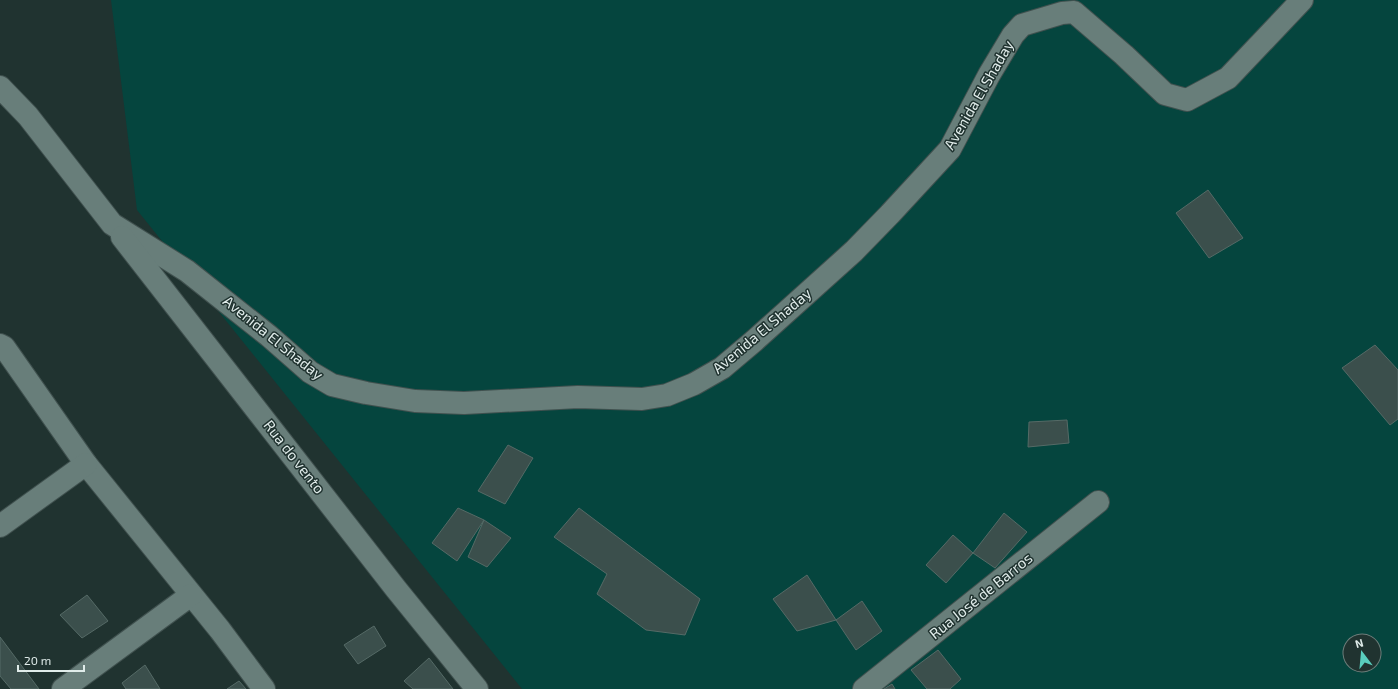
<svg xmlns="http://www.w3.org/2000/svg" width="1398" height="689" viewBox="0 0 1398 689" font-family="'Exo 2',sans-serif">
	<rect width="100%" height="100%" fill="#203330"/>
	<!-- green -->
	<path fill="#05453e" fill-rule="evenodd" d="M 111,0 L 1398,0 L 1398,689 L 522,689 L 137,210 ZM 1350,641 L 1374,641 L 1374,665 L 1350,665 Z"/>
	<!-- building -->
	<g fill="#3b4f4c" stroke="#556a66">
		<polygon points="1208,190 1243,238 1209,258 1176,213"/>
		<polygon points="1375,345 1398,370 1398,419 1390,425 1342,368"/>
		<polygon points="1067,420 1069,443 1028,447 1029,422"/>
		<polygon points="508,445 533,458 505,504 478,491"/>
		<polygon points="458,508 484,520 457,561 432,543"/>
		<polygon points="579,508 700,599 685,635 646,630 597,594 607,574 554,537"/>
		<polygon points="1004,513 1027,532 995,568 973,553"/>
		<polygon points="484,520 511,538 487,567 468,557"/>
		<polygon points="953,535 973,553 946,583 926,565"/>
		<polygon points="807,575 836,620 797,631 773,599"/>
		<polygon points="87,595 108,621 82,638 60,615"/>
		<polygon points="862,601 882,631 856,650 836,620"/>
		<polygon points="374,626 386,646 358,664 344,645"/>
		<polygon points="0,637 39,689 11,689 0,676"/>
		<polygon points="938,650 961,679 950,689 927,689 911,670"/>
		<polygon points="429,658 453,689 413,689 404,681"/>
		<polygon points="145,665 160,689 126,689 122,683"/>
		<polygon points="239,681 246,689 227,689"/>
		<polygon points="892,684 895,689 884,689"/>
	</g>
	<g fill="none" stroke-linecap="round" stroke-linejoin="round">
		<!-- minor casing -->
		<g stroke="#40514f" stroke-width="24">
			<g id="minor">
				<polyline points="0,87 28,116 112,224 187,271 269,336 310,372 332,385 366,393 415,401 464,403 578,397 642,399 667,395 694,384 722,368 754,341 854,251 890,214 950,149 989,75 1013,35 1022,25 1062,13 1074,12 1124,55 1165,94 1187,100 1228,78 1302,0"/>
				<polyline points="122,237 396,589 477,689"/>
				<polyline points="0,345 4,347 86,464 220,630 264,689"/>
				<polyline points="0,526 86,464"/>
				<polyline points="63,689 191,595"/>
				<polyline points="864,689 1098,502"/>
			</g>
		</g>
		<!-- minor -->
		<use href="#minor" stroke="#687e7a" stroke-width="22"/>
	</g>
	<g text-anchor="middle" stroke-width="3" stroke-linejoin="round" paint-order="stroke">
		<!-- street labels -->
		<g font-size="15" fill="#e0ecea" stroke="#203330">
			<text transform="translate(979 95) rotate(-60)" y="5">Avenida El Shaday</text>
			<text transform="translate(762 331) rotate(-40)" y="5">Avenida El Shaday</text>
			<text transform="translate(273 338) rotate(39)" y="5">Avenida El Shaday</text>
			<text transform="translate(294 457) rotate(52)" y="5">Rua do vento</text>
			<text transform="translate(981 596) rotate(-39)" y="5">Rua José de Barros</text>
		</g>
	</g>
	<!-- north arrow -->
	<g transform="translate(1362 653) rotate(344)"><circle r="19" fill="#203330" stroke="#6d7d7a"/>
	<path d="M0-3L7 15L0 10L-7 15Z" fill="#59cebe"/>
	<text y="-6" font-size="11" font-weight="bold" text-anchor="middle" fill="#e0ecea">N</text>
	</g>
	<!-- scale -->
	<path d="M18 665v6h66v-6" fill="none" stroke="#e0ecea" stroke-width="2"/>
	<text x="24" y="665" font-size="12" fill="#e0ecea" stroke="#203330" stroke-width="3" paint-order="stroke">20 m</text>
</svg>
